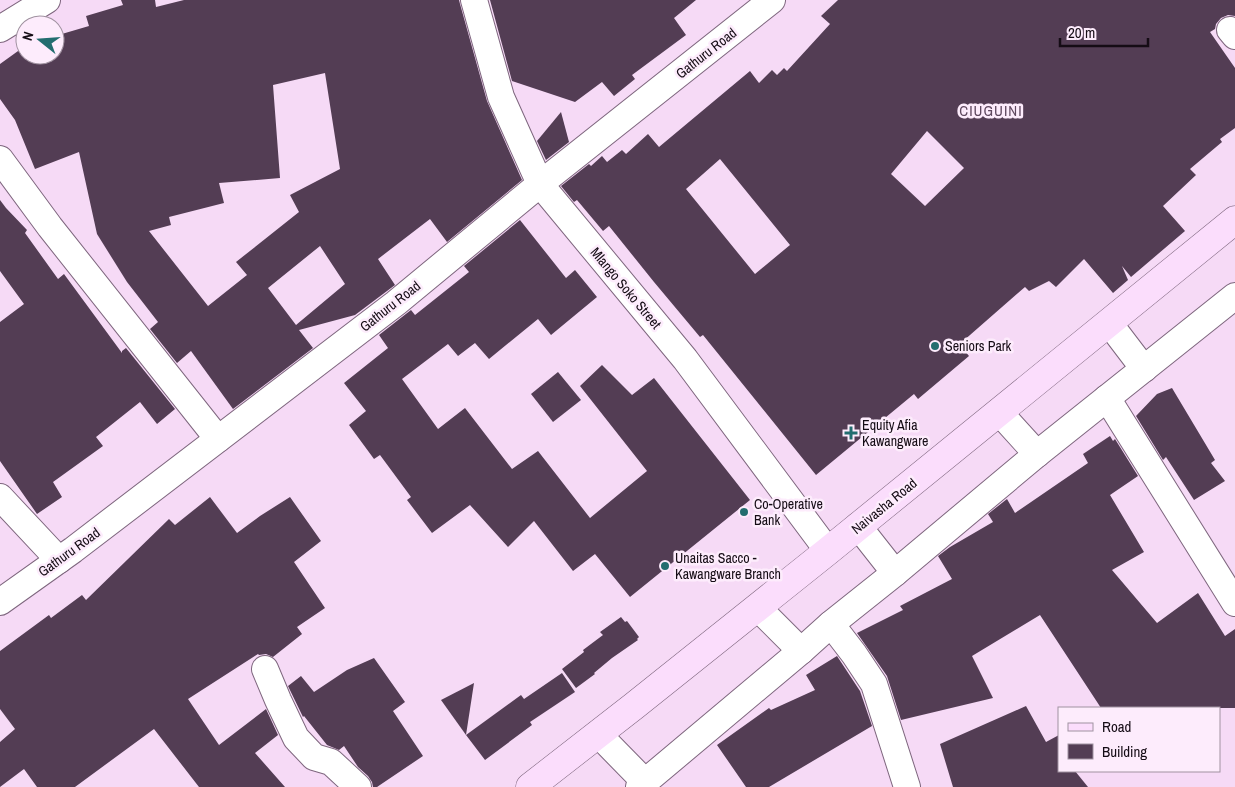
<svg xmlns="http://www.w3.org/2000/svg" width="1235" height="787" viewBox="0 0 1235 787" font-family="'Archivo Narrow',sans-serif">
	<rect width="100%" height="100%" fill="#f6daf6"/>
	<!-- building -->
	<g fill="#533d54" fill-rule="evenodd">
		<path d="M 121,0 L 155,0 L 156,7 L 184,0 L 459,0 L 460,4 L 487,101 L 522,180 L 447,242 L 430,219 L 378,259 L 395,285 L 355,315 L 299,330 L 313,348 L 233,409 L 191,351 L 177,363 L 150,329 L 158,322 L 127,282 L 97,234 L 79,152 L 35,169 L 15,120 L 0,99 L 0,64 L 25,46 L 25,55 L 55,55 L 55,36 L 89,26 L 86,16 L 123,5 ZM 325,73 L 340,169 L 290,195 L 299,212 L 236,262 L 247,275 L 208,306 L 149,231 L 171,225 L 169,217 L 224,203 L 219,183 L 280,178 L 273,85 ZM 320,246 L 345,284 L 296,325 L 268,288 Z"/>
		<polygon points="490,0 696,0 674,18 686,35 632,75 635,79 614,96 602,82 575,102 512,81"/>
		<path d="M 838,0 L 1235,0 L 1235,16 L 1228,15 L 1221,18 L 1216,24 L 1215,29 L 1210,32 L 1235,68 L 1235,128 L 1220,139 L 1222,142 L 1190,169 L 1196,175 L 1163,206 L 1185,231 L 1131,277 L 1122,266 L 1128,280 L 1113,293 L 1084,259 L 1056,287 L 1049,281 L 1029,291 L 1025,287 L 962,342 L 962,343 L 960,345 L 969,356 L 918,399 L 914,394 L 816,475 L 703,335 L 700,337 L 654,282 L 609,226 L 603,231 L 577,200 L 574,202 L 561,186 L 589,164 L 591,166 L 602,156 L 607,162 L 622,150 L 626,154 L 648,134 L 659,147 L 750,71 L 759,83 L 772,70 L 777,75 L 784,68 L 787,71 L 830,24 L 821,16 ZM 927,131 L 964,168 L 925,206 L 891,174 ZM 720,159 L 790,245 L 755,274 L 686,189 Z"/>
		<polygon points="561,112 569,142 546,160 537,141"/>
		<polygon points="0,200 6,208 27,230 25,233 58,279 64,274 122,353 122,351 126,348 175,409 157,424 140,402 96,437 103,446 53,482 62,497 37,514 0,461 0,322 24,304 0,271"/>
		<polygon points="520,220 566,278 575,270 597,297 551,335 538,319 489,359 475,343 458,356 448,344 402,379 438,429 465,408 512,469 538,451 590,518 647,471 580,386 602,365 632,395 654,378 750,500 630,597 595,554 573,571 534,521 508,547 470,505 432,533 407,500 411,497 380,455 374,459 349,425 366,411 344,383 388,348 379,335 411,310 415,315 469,272 464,266"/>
		<polygon points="558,372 581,400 553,422 531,394"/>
		<polygon points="1172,388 1215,460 1211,463 1225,481 1194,500 1166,457 1163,460 1136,416 1157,394"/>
		<polygon points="1110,436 1113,441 1115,439 1138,476 1110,495 1144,552 1112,570 1157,623 1198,593 1225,636 1235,629 1235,708 1101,708 1040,615 972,656 993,698 901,720 887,676 857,633 903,610 900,606 952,579 938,556 950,547 993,522 988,514 1007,499 1015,513 1088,463 1083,454"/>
		<polygon points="210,497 237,533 260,516 290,497 321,541 294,562 325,608 297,627 302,634 273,657 266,654 259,655 258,654 188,699 219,745 266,709 278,735 255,753 285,787 199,787 154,729 75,787 37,787 24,769 0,787 0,742 15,729 0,709 0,651 49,615 51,618 82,595 86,600 169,519 175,525"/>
		<polygon points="621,617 625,622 627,621 639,637 637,639 638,640 612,658 594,673 595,674 576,688 562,669 584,652 583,650 603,635 600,632"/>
		<polygon points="837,656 860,691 872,726 769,787 746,787 717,745 769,708 771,710 815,690 806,675"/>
		<polygon points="374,658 405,702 393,711 423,756 377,787 373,787 372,782 368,776 358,767 344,746 339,750 327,745 304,716 303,717 288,686 301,676 314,692 347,670"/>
		<polygon points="562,673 575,692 530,722 532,725 485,760 466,735 521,695 524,699"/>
		<polygon points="474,683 466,735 441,700"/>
		<polygon points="1026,706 1046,742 1059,735 1059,771 1075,771 1088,787 953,787 940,744"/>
	</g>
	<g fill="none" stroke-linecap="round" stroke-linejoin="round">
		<!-- minor casing -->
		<g stroke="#7e667e" stroke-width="28">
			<g id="minor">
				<polyline points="474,0 501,97 540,184 685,359 828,551"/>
				<polyline points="0,29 47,0"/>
				<polyline points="1230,30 1235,36"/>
				<polyline points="0,159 50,227 218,439"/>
				<polyline points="1109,323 1144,369"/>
				<polyline points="1107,398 1235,603"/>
				<polyline points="999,412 1037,454"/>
				<polyline points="0,497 59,560"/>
				<polyline points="858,526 895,573"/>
				<polyline points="0,602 73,550 396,303 540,184 772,0"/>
				<polyline points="758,608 801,651"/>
				<polyline points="831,624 854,654 874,684 907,787"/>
				<polyline points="265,669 278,700 296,738 314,757 331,762 358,787"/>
				<polyline points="598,734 645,782"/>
				<polyline points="639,787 801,651 831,624 895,573 1037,454 1235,296"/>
			</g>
		</g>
		<!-- secondary casing -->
		<g stroke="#7e667e" stroke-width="29">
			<polyline id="secondary" points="530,787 634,706 828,551 1235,220"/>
		</g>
		<!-- minor -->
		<use href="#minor" stroke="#fff" stroke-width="26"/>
		<!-- secondary -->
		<use href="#secondary" stroke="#fbddfc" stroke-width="28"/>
	</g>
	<!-- markers -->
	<g fill="#226d6f" stroke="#fdecfc" stroke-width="2">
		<circle cx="935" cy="346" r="5"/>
		<path d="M848.5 425.5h5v5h5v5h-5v5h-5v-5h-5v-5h5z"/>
		<circle cx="744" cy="512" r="5"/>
		<circle cx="665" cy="566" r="5"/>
	</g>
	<g text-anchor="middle" stroke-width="5" stroke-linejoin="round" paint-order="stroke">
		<!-- street labels -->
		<g font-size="14" fill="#150c15" stroke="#fdecfc">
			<text transform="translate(706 53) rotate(-38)" y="5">Gathuru Road</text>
			<text transform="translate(626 288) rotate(50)" y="5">Mlango Soko Street</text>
			<text transform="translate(390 306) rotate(-38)" y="5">Gathuru Road</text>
			<text transform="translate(884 506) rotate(-39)" y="5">Naivasha Road</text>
			<text transform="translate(69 552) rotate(-36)" y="5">Gathuru Road</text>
		</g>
		<!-- poi labels -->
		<g font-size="14" fill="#150c15" stroke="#fdecfc" text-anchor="start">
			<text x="945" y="351">Seniors Park</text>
			<text x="862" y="430">Equity Afia<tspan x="862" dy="16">Kawangware</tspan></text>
			<text x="754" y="509">Co-Operative<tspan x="754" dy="16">Bank</tspan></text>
			<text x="675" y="563">Unaitas Sacco -<tspan x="675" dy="16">Kawangware Branch</tspan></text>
		</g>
		<!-- neighbourhood labels -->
		<g font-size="15" letter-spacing="1" fill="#5f485f" stroke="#fdecfc">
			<text x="991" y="116">CIUGUINI</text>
		</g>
	</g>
	<!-- legend -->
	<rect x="1058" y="707" width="162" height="65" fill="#fdecfc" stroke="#a092a0"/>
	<rect x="1068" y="723" width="25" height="8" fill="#fbddfc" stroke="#a092a0"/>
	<text x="1102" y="732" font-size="15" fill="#150c15">Road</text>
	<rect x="1068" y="744" width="25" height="15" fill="#533d54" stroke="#a092a0"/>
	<text x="1102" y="757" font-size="15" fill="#150c15">Building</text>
	<!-- north arrow -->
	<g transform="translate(40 40) rotate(287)"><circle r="24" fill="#fdecfc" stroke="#a092a0"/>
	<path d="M0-4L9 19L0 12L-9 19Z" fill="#226d6f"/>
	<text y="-8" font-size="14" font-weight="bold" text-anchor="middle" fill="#150c15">N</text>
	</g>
	<!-- scale -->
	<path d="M1060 38v8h88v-8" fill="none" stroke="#150c15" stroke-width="2.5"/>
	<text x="1068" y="38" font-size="15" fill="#150c15" stroke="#fdecfc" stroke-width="4" paint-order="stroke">20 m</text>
</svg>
